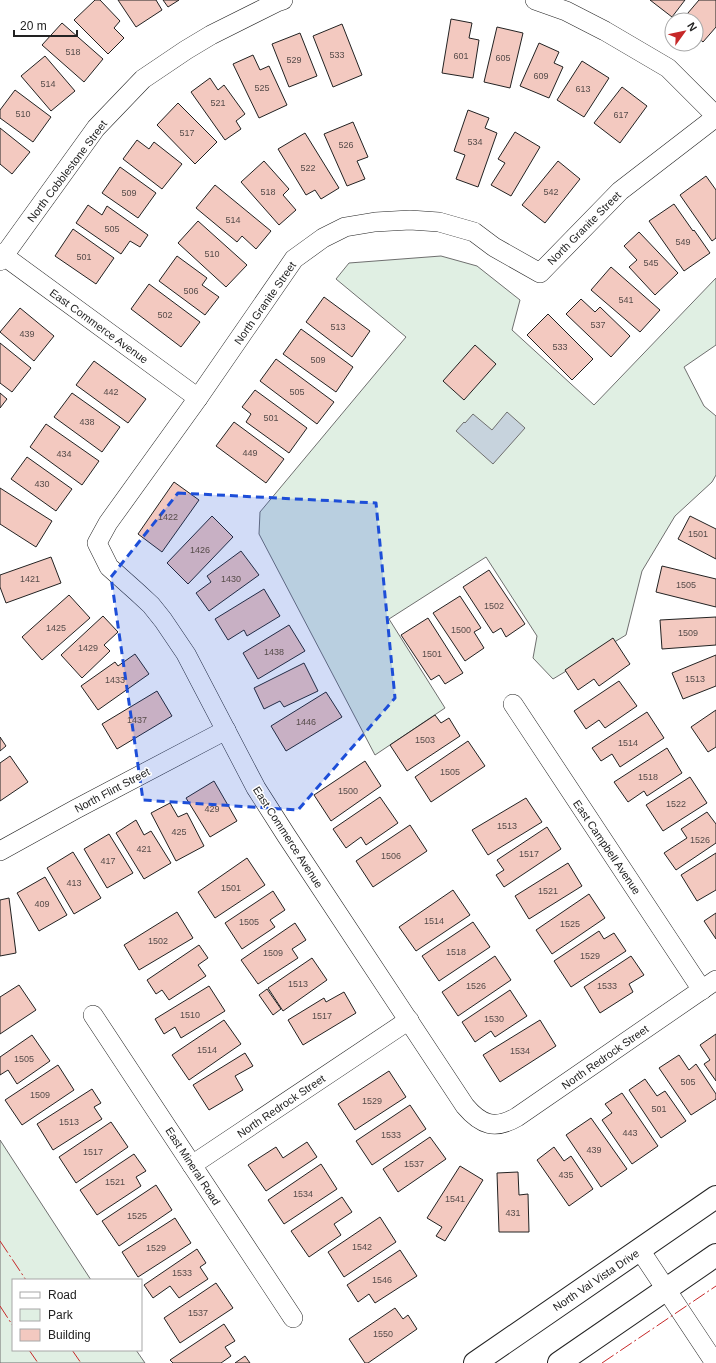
<svg xmlns="http://www.w3.org/2000/svg" width="716" height="1363" viewBox="0 0 716 1363" font-family="Arial,sans-serif">
	<rect width="100%" height="100%" fill="#fff"/>
	<!-- green -->
	<g fill="#e0efe3" stroke="#6f6f6f">
		<polygon points="441,256 477,266 520,300 512,330 594,405 716,278 716,345 684,367 704,406 716,416 716,475 712,482 675,516 642,571 626,635 553,679 533,658 537,636 486,557 389,619 445,708 375,755 259,534 260,512 406,337 336,279 349,263"/>
		<polygon points="0,1140 91,1280 13,1280 13,1350 136,1350 145,1363 0,1363"/>
	</g>
	<!-- water -->
	<polygon fill="#c7d3dd" stroke="#6f6f6f" points="507,412 525,428 493,464 456,431 464,422 465,423 473,414 492,430"/>
	<!-- building -->
	<g fill="#f3c9c0" stroke="#222">
		<polygon points="95,0 100,0 120,21 114,28 124,38 108,54 74,20"/>
		<polygon points="118,0 156,0 162,10 136,27"/>
		<polygon points="163,0 179,0 168,7"/>
		<polygon points="650,0 685,0 672,17"/>
		<polygon points="699,0 716,0 716,27 703,42 696,36 696,20 682,20"/>
		<polygon points="451,19 472,23 469,38 479,40 473,78 442,73"/>
		<polygon points="62,23 103,59 84,82 42,45"/>
		<polygon points="342,24 362,75 333,87 313,36"/>
		<polygon points="497,27 523,33 510,88 484,82"/>
		<polygon points="300,33 317,76 289,87 272,44"/>
		<polygon points="539,43 559,52 554,63 563,67 549,98 520,86"/>
		<polygon points="253,55 260,70 269,66 287,105 259,118 233,64"/>
		<polygon points="45,56 75,91 51,111 21,76"/>
		<polygon points="582,61 609,78 584,117 557,100"/>
		<polygon points="210,78 218,90 224,85 245,114 236,121 241,129 225,140 191,92"/>
		<polygon points="622,87 647,106 620,143 594,123"/>
		<polygon points="15,90 51,117 33,142 0,118 0,110"/>
		<polygon points="178,103 217,142 195,164 157,125"/>
		<polygon points="468,110 489,118 485,128 497,133 478,187 456,179 465,155 454,151"/>
		<polygon points="353,122 368,157 357,161 365,179 347,186 324,134"/>
		<polygon points="0,128 30,152 12,174 0,164"/>
		<polygon points="515,132 540,147 511,196 491,185 505,163 498,159"/>
		<polygon points="305,133 339,188 321,199 315,190 306,195 278,149"/>
		<polygon points="137,140 149,149 154,142 182,164 162,189 123,159"/>
		<polygon points="264,161 289,189 283,195 296,210 279,225 241,182"/>
		<polygon points="558,161 580,179 545,223 522,205"/>
		<polygon points="120,167 156,193 138,218 102,193"/>
		<polygon points="706,176 716,190 716,238 712,241 680,195"/>
		<polygon points="215,185 271,231 256,249 242,236 237,242 196,208"/>
		<polygon points="674,204 693,231 694,230 710,253 684,271 649,221"/>
		<polygon points="88,205 102,215 107,206 148,235 140,247 130,241 121,254 76,223"/>
		<polygon points="198,221 247,265 226,287 178,243"/>
		<polygon points="73,229 114,258 96,284 55,256"/>
		<polygon points="639,232 678,273 655,295 629,267 637,260 624,246"/>
		<polygon points="177,256 207,278 202,285 219,297 205,315 159,281"/>
		<polygon points="611,267 660,310 640,332 591,290"/>
		<polygon points="149,284 200,322 181,347 131,309"/>
		<polygon points="324,297 370,331 352,357 306,322"/>
		<polygon points="581,299 595,312 600,307 630,336 611,357 566,314"/>
		<polygon points="20,308 54,336 34,361 0,332"/>
		<polygon points="548,314 593,359 572,380 527,335"/>
		<polygon points="301,329 353,367 336,392 283,354"/>
		<polygon points="0,343 31,368 12,392 0,383"/>
		<polygon points="475,345 496,364 464,400 443,381"/>
		<polygon points="276,359 334,402 317,424 260,381"/>
		<polygon points="94,361 146,399 128,423 76,385"/>
		<polygon points="255,390 307,428 289,453 246,422 251,414 242,407"/>
		<polygon points="0,393 7,399 0,408"/>
		<polygon points="72,393 120,427 102,452 54,417"/>
		<polygon points="234,422 284,459 266,483 216,446"/>
		<polygon points="46,424 99,461 82,485 30,447"/>
		<polygon points="27,457 72,489 56,511 11,479"/>
		<polygon points="174,482 199,500 162,552 138,534"/>
		<polygon points="0,488 52,521 36,547 0,524"/>
		<polygon points="212,516 233,537 188,584 167,563"/>
		<polygon points="690,516 716,529 716,559 678,539"/>
		<polygon points="241,551 259,575 209,611 196,593 211,582 207,576"/>
		<polygon points="51,557 61,583 6,603 0,587 0,575"/>
		<polygon points="662,566 716,579 716,607 656,592"/>
		<polygon points="489,570 525,624 506,637 501,628 493,633 463,587"/>
		<polygon points="264,589 280,616 247,636 244,630 228,640 215,619"/>
		<polygon points="69,595 90,618 42,660 22,637"/>
		<polygon points="460,596 481,628 474,632 484,648 465,661 433,613"/>
		<polygon points="103,616 118,632 104,645 110,651 82,678 61,655"/>
		<polygon points="716,617 716,645 662,649 660,620"/>
		<polygon points="428,618 463,673 445,684 439,675 431,680 401,635"/>
		<polygon points="289,625 305,651 258,679 243,653"/>
		<polygon points="613,638 630,664 599,686 594,679 578,690 565,670"/>
		<polygon points="135,654 149,674 98,710 81,686 115,662 118,666"/>
		<polygon points="716,655 716,686 683,699 672,673"/>
		<polygon points="304,663 318,691 284,707 280,701 264,709 254,688"/>
		<polygon points="619,681 637,706 605,728 599,720 586,729 574,711"/>
		<polygon points="157,691 172,716 117,749 102,724"/>
		<polygon points="326,692 342,717 286,751 271,726"/>
		<polygon points="716,710 716,747 708,752 691,727"/>
		<polygon points="647,712 664,738 620,767 612,754 601,761 592,748"/>
		<polygon points="435,715 441,723 449,718 460,736 407,771 390,745"/>
		<polygon points="0,737 6,746 0,751"/>
		<polygon points="468,741 485,766 431,802 415,777"/>
		<polygon points="667,748 682,773 647,796 644,791 628,802 614,782"/>
		<polygon points="10,756 28,782 0,801 0,763"/>
		<polygon points="365,761 381,786 331,821 314,795"/>
		<polygon points="690,777 707,803 663,831 646,805"/>
		<polygon points="214,781 237,821 210,837 186,798"/>
		<polygon points="380,797 398,823 366,845 361,837 346,848 333,829"/>
		<polygon points="526,798 542,822 488,855 472,830"/>
		<polygon points="170,803 178,817 187,813 204,846 176,861 151,813"/>
		<polygon points="707,812 716,824 716,843 676,870 664,853 687,838 681,829"/>
		<polygon points="136,820 144,835 151,831 171,863 144,879 116,833"/>
		<polygon points="410,825 427,851 373,887 356,861"/>
		<polygon points="547,827 561,849 504,887 496,875 504,870 497,860"/>
		<polygon points="109,834 133,873 107,888 84,849"/>
		<polygon points="73,852 101,898 74,914 47,868"/>
		<polygon points="716,853 716,890 697,901 681,875"/>
		<polygon points="247,858 265,885 215,918 198,892"/>
		<polygon points="568,863 582,886 529,919 515,896"/>
		<polygon points="45,877 67,915 39,931 17,893"/>
		<polygon points="453,890 470,915 416,951 399,927"/>
		<polygon points="273,891 285,910 270,920 275,927 242,949 225,923"/>
		<polygon points="589,894 605,918 552,954 536,930"/>
		<polygon points="9,898 16,953 0,956 0,900"/>
		<polygon points="177,912 193,938 139,970 124,945"/>
		<polygon points="716,913 716,939 704,921"/>
		<polygon points="473,922 490,947 439,981 422,956"/>
		<polygon points="295,923 306,940 292,949 298,958 258,984 241,960"/>
		<polygon points="599,931 604,939 614,933 626,951 571,987 554,961"/>
		<polygon points="199,945 208,958 198,965 206,976 169,1000 162,990 156,994 147,980"/>
		<polygon points="495,956 511,980 458,1016 442,992"/>
		<polygon points="631,956 644,975 629,984 633,992 600,1013 584,987"/>
		<polygon points="312,958 327,980 283,1011 268,988"/>
		<polygon points="19,985 36,1010 0,1034 0,997"/>
		<polygon points="209,986 225,1011 181,1038 175,1027 164,1034 155,1019"/>
		<polygon points="267,989 281,1009 273,1015 259,995"/>
		<polygon points="510,990 527,1016 495,1037 491,1031 475,1042 462,1022"/>
		<polygon points="344,992 356,1013 303,1045 288,1020 324,998 326,1002"/>
		<polygon points="224,1020 241,1044 189,1080 172,1055"/>
		<polygon points="540,1020 556,1046 500,1082 483,1055"/>
		<polygon points="716,1034 716,1081 704,1064 710,1060 700,1045"/>
		<polygon points="32,1035 50,1061 17,1084 8,1070 0,1075 0,1057"/>
		<polygon points="245,1053 253,1066 235,1076 243,1090 209,1110 193,1085"/>
		<polygon points="679,1055 689,1070 696,1064 716,1094 716,1099 691,1115 659,1068"/>
		<polygon points="58,1065 74,1090 22,1125 5,1100"/>
		<polygon points="389,1071 406,1097 355,1130 338,1104"/>
		<polygon points="645,1079 657,1096 665,1091 686,1121 661,1138 629,1090"/>
		<polygon points="92,1089 101,1103 94,1107 102,1119 53,1150 37,1124"/>
		<polygon points="622,1093 658,1146 632,1164 602,1120 612,1113 605,1104"/>
		<polygon points="410,1105 426,1129 372,1165 356,1141"/>
		<polygon points="591,1118 627,1169 601,1187 566,1135"/>
		<polygon points="111,1122 128,1147 76,1183 59,1157"/>
		<polygon points="430,1137 446,1159 398,1192 383,1169"/>
		<polygon points="307,1142 317,1157 266,1191 248,1165 276,1147 283,1158"/>
		<polygon points="554,1147 564,1161 571,1156 593,1189 569,1206 537,1160"/>
		<polygon points="134,1154 146,1171 136,1177 141,1186 97,1215 80,1190"/>
		<polygon points="321,1164 337,1189 284,1224 268,1200"/>
		<polygon points="460,1166 483,1180 445,1241 436,1236 442,1227 427,1218"/>
		<polygon points="518,1172 519,1195 528,1194 529,1232 499,1232 497,1173"/>
		<polygon points="156,1185 172,1210 119,1246 102,1221"/>
		<polygon points="342,1197 352,1212 334,1224 341,1235 309,1257 291,1231"/>
		<polygon points="380,1217 396,1242 344,1277 328,1252"/>
		<polygon points="175,1218 191,1243 138,1277 122,1252"/>
		<polygon points="197,1249 206,1263 200,1267 208,1279 179,1298 170,1286 153,1298 144,1285"/>
		<polygon points="400,1250 417,1276 375,1303 369,1294 358,1302 347,1285"/>
		<polygon points="216,1283 233,1308 180,1343 164,1318"/>
		<polygon points="395,1308 403,1319 408,1315 417,1329 368,1363 365,1363 349,1339"/>
		<polygon points="224,1324 235,1341 225,1347 231,1356 221,1363 173,1363 170,1360"/>
		<polygon points="245,1356 250,1363 235,1363"/>
	</g>
	<g fill="none" stroke-linecap="round" stroke-linejoin="round">
		<!-- minor casing -->
		<g stroke="#222" stroke-width="20">
			<g id="minor">
				<polyline points="535,0 566,11 605,31 668,68 716,116"/>
				<path d="M 716,117 L 620,191 L 540,273 L 494,247 L 474,232 L 439,222 L 410,220 L 375,222 L 345,227 L 323,238 L 294,259 L 198,398 L 108,523 L 97,543 L 109,567 L 137,592 L 151,605 L 163,620 L 186,654 L 256,788 L 286,835 L 465,1106 C 481,1125 495,1130 517,1117 L 716,980"/>
				<polyline points="0,253 198,398"/>
				<polyline points="0,261 96,128 143,79 186,50 211,35 277,2 283,0"/>
				<polyline points="513,704 702,990"/>
				<polyline points="0,851 76,809 226,730"/>
				<polyline points="93,1015 293,1318"/>
				<polyline points="192,1165 409,1020"/>
				<polyline points="640,1250 715,1363"/>
			</g>
		</g>
		<!-- secondary casing -->
		<g stroke="#222" stroke-width="24">
			<g id="secondary">
				<polyline points="475,1363 716,1197"/>
				<polyline points="559,1363 716,1255"/>
			</g>
		</g>
		<!-- minor -->
		<use href="#minor" stroke="#fff" stroke-width="19"/>
		<!-- secondary -->
		<use href="#secondary" stroke="#fff" stroke-width="22"/>
		<!-- power -->
		<g stroke="#c62828" stroke-width="1" stroke-dasharray="14 3 2 3" stroke-linecap="butt">
			<polyline points="0,1241 26,1280"/>
			<polyline points="0,1306 13,1326"/>
			<polyline points="29,1350 38,1363"/>
			<polyline points="72,1350 81,1363"/>
			<polyline points="602,1363 716,1286"/>
		</g>
	</g>
	<!-- marked area -->
	<path fill="#1d4ed8" fill-opacity="0.2" stroke="#1d4ed8" stroke-width="3" stroke-dasharray="8 5" stroke-linejoin="round" d="M 178,493 L 376,503 L 395,698 L 298,810 L 143,800 L 111,577 Z"/>
	<g text-anchor="middle" stroke-width="3" stroke-linejoin="round" paint-order="stroke">
		<!-- number labels -->
		<g font-size="9" fill="#564c4a">
			<text x="73" y="55">518</text>
			<text x="337" y="58">533</text>
			<text x="461" y="59">601</text>
			<text x="503" y="61">605</text>
			<text x="294" y="63">529</text>
			<text x="541" y="79">609</text>
			<text x="48" y="87">514</text>
			<text x="262" y="91">525</text>
			<text x="583" y="92">613</text>
			<text x="218" y="106">521</text>
			<text x="23" y="117">510</text>
			<text x="621" y="118">617</text>
			<text x="187" y="136">517</text>
			<text x="475" y="145">534</text>
			<text x="346" y="148">526</text>
			<text x="308" y="171">522</text>
			<text x="268" y="195">518</text>
			<text x="551" y="195">542</text>
			<text x="129" y="196">509</text>
			<text x="233" y="223">514</text>
			<text x="112" y="232">505</text>
			<text x="683" y="245">549</text>
			<text x="212" y="257">510</text>
			<text x="84" y="260">501</text>
			<text x="651" y="266">545</text>
			<text x="191" y="294">506</text>
			<text x="626" y="303">541</text>
			<text x="165" y="318">502</text>
			<text x="598" y="328">537</text>
			<text x="338" y="330">513</text>
			<text x="27" y="337">439</text>
			<text x="560" y="350">533</text>
			<text x="318" y="363">509</text>
			<text x="111" y="395">442</text>
			<text x="297" y="395">505</text>
			<text x="271" y="421">501</text>
			<text x="87" y="425">438</text>
			<text x="250" y="456">449</text>
			<text x="64" y="457">434</text>
			<text x="42" y="487">430</text>
			<text x="168" y="520">1422</text>
			<text x="698" y="537">1501</text>
			<text x="200" y="553">1426</text>
			<text x="30" y="582">1421</text>
			<text x="231" y="582">1430</text>
			<text x="686" y="588">1505</text>
			<text x="494" y="609">1502</text>
			<text x="56" y="631">1425</text>
			<text x="461" y="633">1500</text>
			<text x="688" y="636">1509</text>
			<text x="88" y="651">1429</text>
			<text x="274" y="655">1438</text>
			<text x="432" y="657">1501</text>
			<text x="695" y="682">1513</text>
			<text x="115" y="683">1433</text>
			<text x="137" y="723">1437</text>
			<text x="306" y="725">1446</text>
			<text x="425" y="743">1503</text>
			<text x="628" y="746">1514</text>
			<text x="450" y="775">1505</text>
			<text x="648" y="780">1518</text>
			<text x="348" y="794">1500</text>
			<text x="676" y="807">1522</text>
			<text x="212" y="812">429</text>
			<text x="507" y="829">1513</text>
			<text x="179" y="835">425</text>
			<text x="700" y="843">1526</text>
			<text x="144" y="852">421</text>
			<text x="529" y="857">1517</text>
			<text x="391" y="859">1506</text>
			<text x="108" y="864">417</text>
			<text x="74" y="886">413</text>
			<text x="231" y="891">1501</text>
			<text x="548" y="894">1521</text>
			<text x="42" y="907">409</text>
			<text x="434" y="924">1514</text>
			<text x="249" y="925">1505</text>
			<text x="570" y="927">1525</text>
			<text x="158" y="944">1502</text>
			<text x="456" y="955">1518</text>
			<text x="273" y="956">1509</text>
			<text x="590" y="959">1529</text>
			<text x="298" y="987">1513</text>
			<text x="476" y="989">1526</text>
			<text x="607" y="989">1533</text>
			<text x="190" y="1018">1510</text>
			<text x="322" y="1019">1517</text>
			<text x="494" y="1022">1530</text>
			<text x="207" y="1053">1514</text>
			<text x="520" y="1054">1534</text>
			<text x="24" y="1062">1505</text>
			<text x="688" y="1085">505</text>
			<text x="40" y="1098">1509</text>
			<text x="372" y="1104">1529</text>
			<text x="659" y="1112">501</text>
			<text x="69" y="1125">1513</text>
			<text x="630" y="1136">443</text>
			<text x="391" y="1138">1533</text>
			<text x="594" y="1153">439</text>
			<text x="93" y="1155">1517</text>
			<text x="414" y="1167">1537</text>
			<text x="566" y="1178">435</text>
			<text x="115" y="1185">1521</text>
			<text x="303" y="1197">1534</text>
			<text x="455" y="1202">1541</text>
			<text x="513" y="1216">431</text>
			<text x="137" y="1219">1525</text>
			<text x="362" y="1250">1542</text>
			<text x="156" y="1251">1529</text>
			<text x="182" y="1276">1533</text>
			<text x="382" y="1283">1546</text>
			<text x="198" y="1316">1537</text>
			<text x="383" y="1337">1550</text>
		</g>
		<!-- street labels -->
		<g font-size="11" fill="#222" stroke="#fff">
			<text transform="translate(67 171) rotate(-53)" y="4">North Cobblestone Street</text>
			<text transform="translate(584 228) rotate(-45)" y="4">North Granite Street</text>
			<text transform="translate(265 303) rotate(-55)" y="4">North Granite Street</text>
			<text transform="translate(99 326) rotate(36)" y="4">East Commerce Avenue</text>
			<text transform="translate(112 790) rotate(-28)" y="4">North Flint Street</text>
			<text transform="translate(288 837) rotate(57)" y="4">East Commerce Avenue</text>
			<text transform="translate(607 847) rotate(56)" y="4">East Campbell Avenue</text>
			<text transform="translate(605 1057) rotate(-35)" y="4">North Redrock Street</text>
			<text transform="translate(281 1106) rotate(-34)" y="4">North Redrock Street</text>
			<text transform="translate(193 1166) rotate(57)" y="4">East Mineral Road</text>
			<text transform="translate(596 1280) rotate(-34)" y="4">North Val Vista Drive</text>
		</g>
	</g>
	<!-- legend -->
	<rect x="12" y="1279" width="130" height="72" fill="#ffffff" stroke="#a7a7a7"/>
	<rect x="20" y="1292" width="20" height="6" fill="#ffffff" stroke="#a7a7a7"/>
	<text x="48" y="1299" font-size="12" fill="#222222">Road</text>
	<rect x="20" y="1309" width="20" height="12" fill="#e0efe3" stroke="#a7a7a7"/>
	<text x="48" y="1319" font-size="12" fill="#222222">Park</text>
	<rect x="20" y="1329" width="20" height="12" fill="#f3c9c0" stroke="#a7a7a7"/>
	<text x="48" y="1339" font-size="12" fill="#222222">Building</text>
	<!-- north arrow -->
	<g transform="translate(684 32) rotate(57)"><circle r="19" fill="#ffffff" stroke="#a7a7a7"/>
	<path d="M0-3L7 15L0 10L-7 15Z" fill="#c62828"/>
	<text y="-6" font-size="11" font-weight="bold" text-anchor="middle" fill="#222222">N</text>
	</g>
	<!-- scale -->
	<path d="M14 30v6h63v-6" fill="none" stroke="#222222" stroke-width="2"/>
	<text x="20" y="30" font-size="12" fill="#222222" stroke="#ffffff" stroke-width="3" paint-order="stroke">20 m</text>
</svg>
